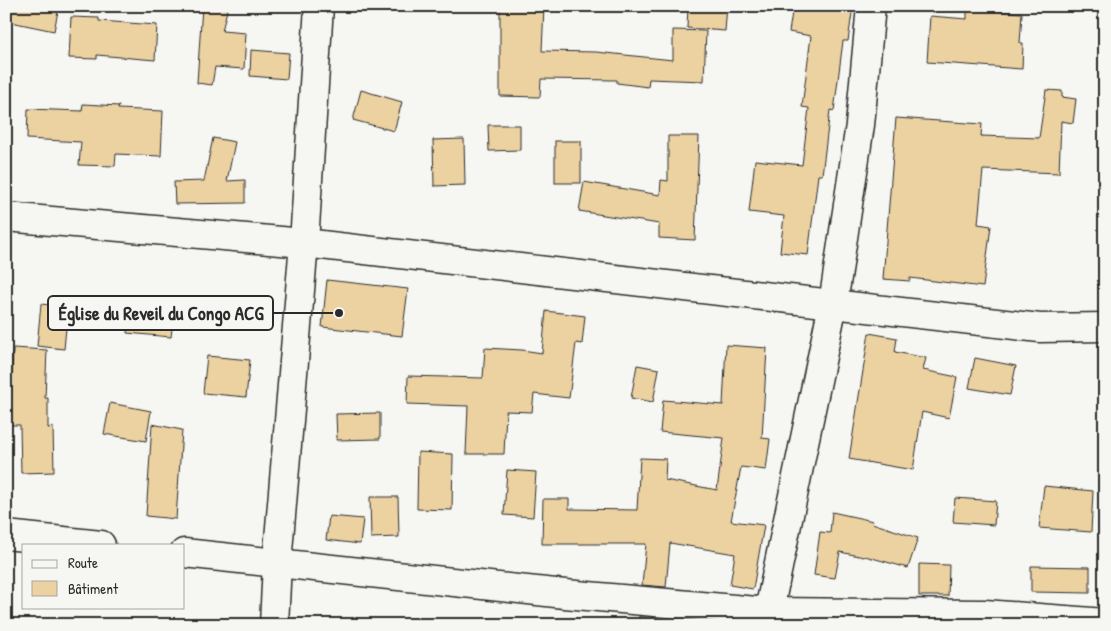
<svg xmlns="http://www.w3.org/2000/svg" width="1111" height="631" viewBox="0 0 1111 631" font-family="'Patrick Hand',sans-serif">
	<rect width="100%" height="100%" fill="#f6f6f2"/>
	<filter id="ink" filterUnits="userSpaceOnUse"><feTurbulence type="fractalNoise" baseFrequency=".02" numOctaves="2"/><feDisplacementMap in="SourceGraphic" scale="10" xChannelSelector="R" yChannelSelector="G"/><feConvolveMatrix kernelMatrix="1 2 1 2 8 2 1 2 1" color-interpolation-filters="sRGB"/></filter>
	<g filter="url(#ink)">
		<!-- building -->
		<g fill="#ecd2a1" stroke="#2b2b2b">
			<polygon points="6,6 59,6 54,31 6,21"/>
			<polygon points="202,6 228,6 222,31 246,33 244,69 215,67 212,85 197,83"/>
			<polygon points="500,6 544,6 542,51 596,52 673,60 673,30 706,31 704,81 649,79 648,87 617,83 617,80 541,79 540,97 500,96"/>
			<polygon points="688,6 727,6 725,31 687,28"/>
			<polygon points="793,6 853,6 848,41 843,41 834,111 830,110 822,175 818,175 808,255 780,252 784,216 749,212 755,160 802,165 809,108 802,107 811,36 789,32"/>
			<polygon points="967,9 1022,13 1020,43 1023,43 1022,69 927,62 930,16 967,19"/>
			<polygon points="71,17 99,18 99,21 157,25 155,60 97,55 97,59 69,58"/>
			<polygon points="251,50 289,53 287,79 250,76"/>
			<polygon points="361,90 402,102 394,131 353,120"/>
			<polygon points="1046,90 1062,91 1062,97 1076,99 1073,123 1061,121 1059,173 983,170 978,224 991,226 983,287 910,278 910,281 883,279 896,118 982,124 981,136 1039,138"/>
			<polygon points="83,104 119,106 118,109 163,111 161,156 116,154 115,166 79,165 81,142 27,139 28,109 82,111"/>
			<polygon points="488,125 520,125 520,150 489,151"/>
			<polygon points="668,136 699,136 695,240 659,238 659,224 579,211 584,182 660,195 661,180 668,181"/>
			<polygon points="213,138 235,142 227,181 245,180 245,203 175,204 174,182 204,181"/>
			<polygon points="464,139 465,185 434,186 433,140"/>
			<rect x="555" y="141" width="26" height="42"/>
			<polygon points="327,280 408,289 402,336 322,327"/>
			<polygon points="41,304 68,307 64,349 37,346"/>
			<polygon points="129,307 174,311 171,337 127,333"/>
			<polygon points="546,311 585,316 582,344 576,343 569,398 534,394 532,412 506,411 504,454 466,454 468,406 407,404 408,376 483,378 485,348 522,350 542,353"/>
			<polygon points="869,333 897,338 895,352 926,358 923,370 957,377 949,418 922,412 913,470 849,459"/>
			<polygon points="726,345 767,348 762,438 770,439 766,470 741,467 731,521 764,525 753,589 730,585 735,554 670,543 666,587 642,585 646,544 542,544 543,499 569,499 569,509 637,510 640,458 666,459 665,480 717,490 724,438 660,432 663,400 723,405"/>
			<polygon points="13,348 47,350 45,398 48,398 48,428 53,427 54,472 21,473 20,425 6,425 6,398 11,398"/>
			<polygon points="207,356 250,360 246,397 203,393"/>
			<polygon points="975,358 1016,366 1010,395 969,388"/>
			<polygon points="637,365 659,369 653,402 631,398"/>
			<polygon points="110,403 151,411 146,441 104,434"/>
			<polygon points="380,413 380,439 337,440 336,414"/>
			<polygon points="152,424 182,430 176,519 146,516"/>
			<polygon points="418,452 453,454 452,510 417,509"/>
			<polygon points="507,470 536,472 533,517 504,515"/>
			<polygon points="1044,486 1093,491 1091,532 1039,528"/>
			<polygon points="370,497 398,497 399,537 371,538"/>
			<polygon points="955,498 996,501 994,525 953,522"/>
			<polygon points="832,512 873,521 872,523 918,538 908,568 865,556 864,557 840,552 835,578 814,575 820,532 830,533"/>
			<polygon points="329,516 363,519 360,544 326,540"/>
			<polygon points="919,564 949,565 948,596 919,596"/>
			<polygon points="1031,566 1090,567 1090,593 1031,592"/>
			<polygon points="639,616 664,618 663,625 639,625"/>
		</g>
		<g fill="none" stroke-linecap="round" stroke-linejoin="round">
			<!-- street casing -->
			<g stroke="#2b2b2b" stroke-width="31">
				<g id="street">
					<polyline points="6,217 304,243 1040,328 1105,327"/>
					<polyline points="6,535 101,545"/>
					<polyline points="184,553 565,594 768,612"/>
					<polyline points="274,625 277,563 304,243 319,6"/>
				</g>
			</g>
			<!-- secondary casing -->
			<g stroke="#2b2b2b" stroke-width="31">
				<g id="secondary">
					<polyline points="768,612 985,614 1105,623"/>
					<polyline points="766,625 833,304 860,125 871,6"/>
				</g>
			</g>
			<!-- street -->
			<use href="#street" stroke="#f6f6f2" stroke-width="28"/>
			<!-- secondary -->
			<use href="#secondary" stroke="#f6f6f2" stroke-width="28"/>
		</g>
	</g>
	<!-- callouts -->
	<path fill="none" stroke="#2b2b2b" stroke-width="2" d="M339 313L273 313"/>
	<circle fill="#2b2b2b" stroke="#f6f6f2" stroke-width="2" cx="339" cy="313" r="5"/>
	<rect fill="#f6f6f2" stroke="#2b2b2b" stroke-width="2" x="48" y="296" width="225" height="34" rx="5"/>
	<g font-size="19" text-anchor="middle" font-weight="bold" fill="#2b2b2b">
		<text x="161" y="320">Église du Reveil du Congo ACG</text>
	</g>
	<!-- margin -->
	<rect width="1111" height="631" fill="none" stroke="#f6f6f2" stroke-width="25"/>
	<rect x="12" y="12" width="1086" height="606" fill="none" stroke="#2b2b2b" stroke-width="2" filter="url(#ink)"/>
	<!-- legend -->
	<rect x="22" y="544" width="162" height="65" fill="#f6f6f2" stroke="#a5a5a2"/>
	<rect x="32" y="560" width="25" height="8" fill="#f6f6f2" stroke="#a5a5a2"/>
	<text x="68" y="568" font-size="15" fill="#2b2b2b">Route</text>
	<rect x="32" y="581" width="25" height="15" fill="#ecd2a1" stroke="#a5a5a2"/>
	<text x="68" y="594" font-size="15" fill="#2b2b2b">Bâtiment</text>
</svg>
